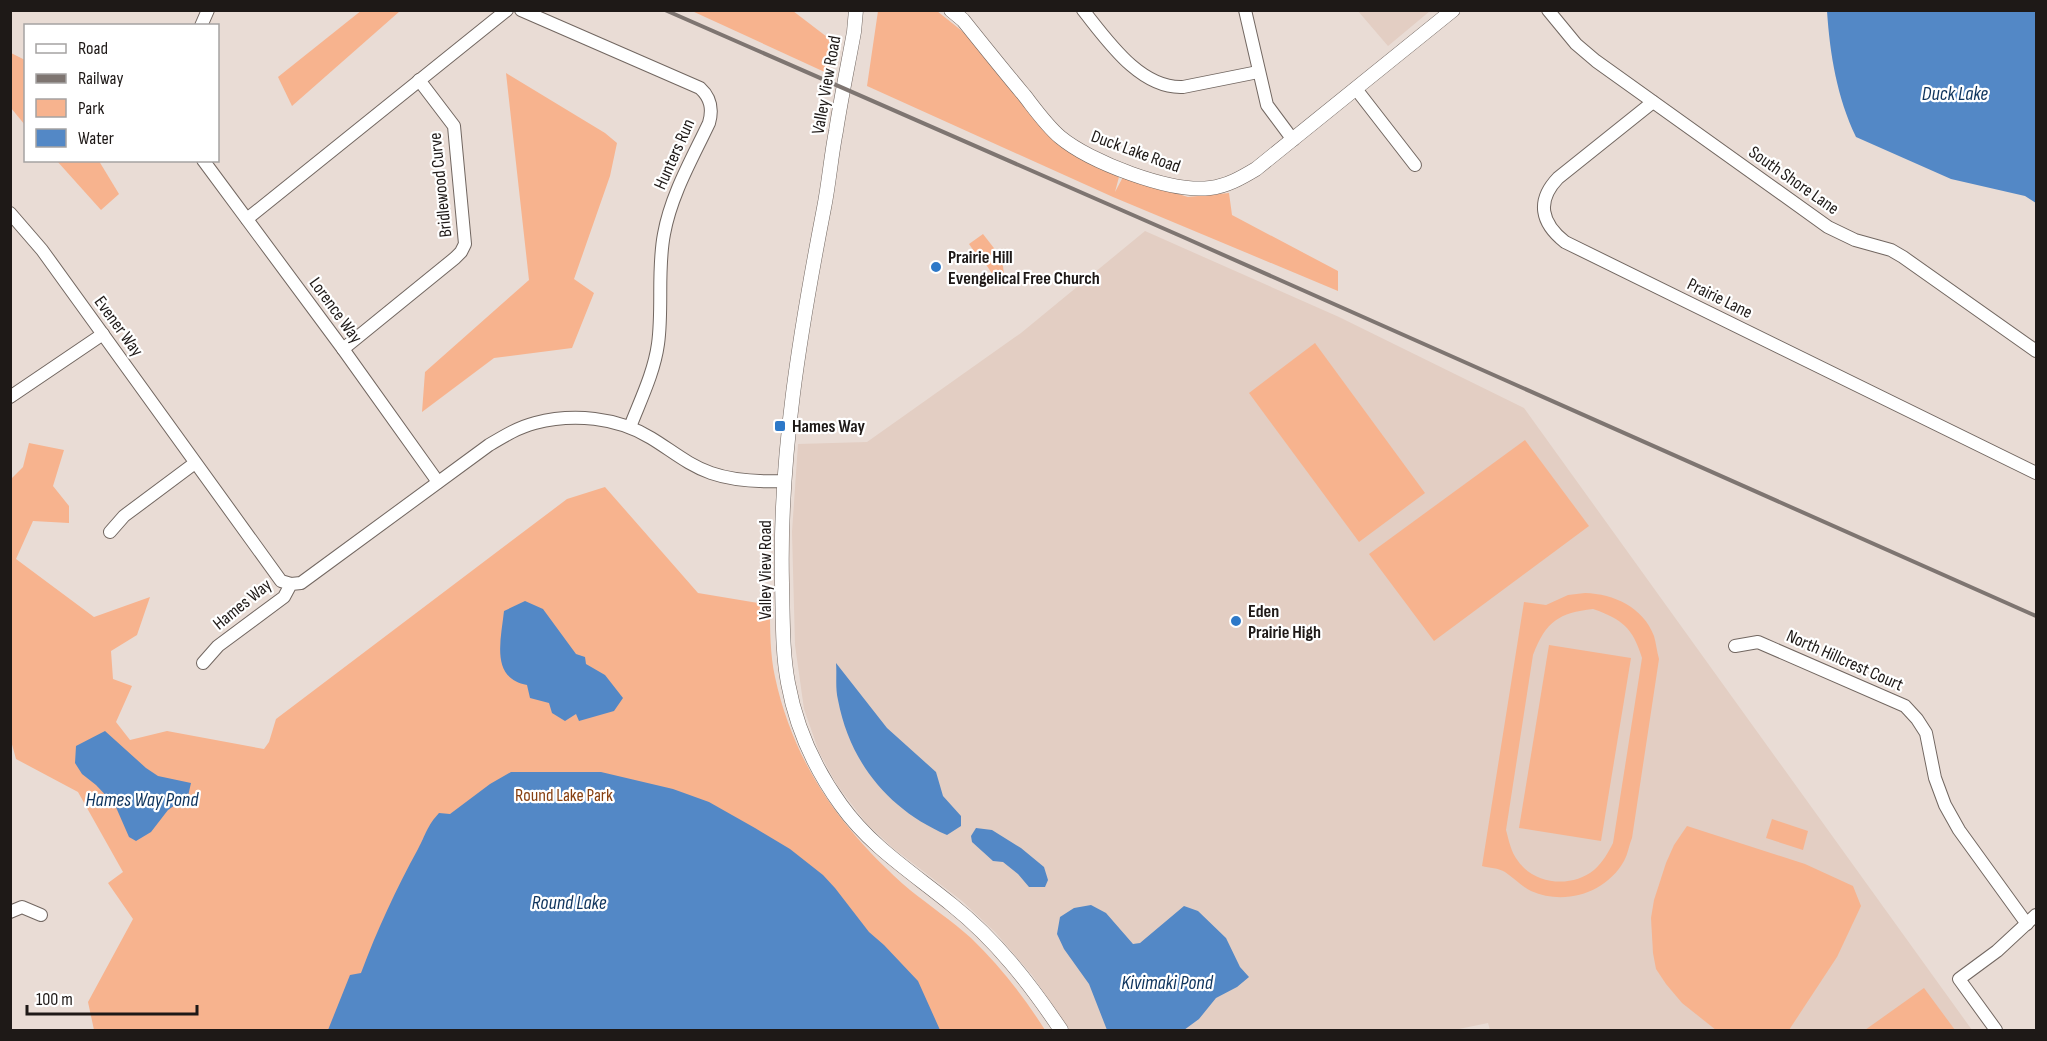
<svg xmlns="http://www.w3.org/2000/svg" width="2047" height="1041" viewBox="0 0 2047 1041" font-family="'Sofia Sans Condensed',sans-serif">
	<rect width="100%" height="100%" fill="#e9dcd5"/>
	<!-- built -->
	<g fill="#e3cec3">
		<polygon points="1358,11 1430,11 1388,46"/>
		<polygon points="1145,231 1339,317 1524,408 1972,1030 1490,1030 1488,1023 1454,1030 1070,1030 1032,975 995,932 962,901 893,848 866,823 837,785 819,752 804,709 795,645 792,532 798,444 867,442 1021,333"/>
	</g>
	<!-- green -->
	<g fill="#f7b38e" fill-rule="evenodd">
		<polygon points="362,10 400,11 292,106 278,77"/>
		<polygon points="692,11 793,11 831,40 829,74"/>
		<polygon points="878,11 937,11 967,35 1052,138 1119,177 1115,192 1123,177 1188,197 1229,193 1232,215 1338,271 1338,291 1113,197 867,86"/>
		<polygon points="11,53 25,60 25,125 11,108"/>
		<polygon points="506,73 605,133 617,143 610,176 574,279 594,293 572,348 494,358 422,412 425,372 529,280"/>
		<polygon points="57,161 99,161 119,194 101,210"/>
		<polygon points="983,234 997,252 981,261 969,244"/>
		<polygon points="999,257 1002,259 1004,274 997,281 985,263"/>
		<polygon points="1315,343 1425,493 1359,542 1249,393"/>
		<polygon points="1525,440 1589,526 1434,641 1369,554"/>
		<path d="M 29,443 L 64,450 L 53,486 L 69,506 L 69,523 L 33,521 L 16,559 L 94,617 L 150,597 L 137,635 L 111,651 L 113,679 L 132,686 L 116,722 L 130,740 L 167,731 L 264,749 L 269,742 L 276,719 L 567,499 L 605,487 L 698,593 L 770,605 C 770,629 770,654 775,677 C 794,765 843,832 910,890 C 930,906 952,921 971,938 C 1000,966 1024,997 1045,1030 L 94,1030 L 88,1002 L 133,919 L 108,883 L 123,872 L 78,792 L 16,759 L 10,737 L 10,480 L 23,467 Z"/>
		<path d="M 1585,593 C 1614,594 1643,607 1654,636 C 1656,643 1657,652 1659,659 L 1632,838 C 1629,845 1628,854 1624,861 C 1606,893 1565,906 1531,891 C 1521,886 1514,878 1505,872 C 1499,868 1489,868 1482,866 L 1524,602 L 1546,605 L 1568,595 ZM 1593,609 C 1622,619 1633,628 1642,658 L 1613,843 C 1608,853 1603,862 1594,870 C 1572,888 1535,885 1518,861 C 1511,852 1509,841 1506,830 L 1533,655 C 1546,621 1559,613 1593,609 Z"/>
		<polygon points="1549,645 1631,658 1601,841 1519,828"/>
		<polygon points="1772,819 1808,831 1803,850 1766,838"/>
		<polygon points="1687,826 1805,864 1853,886 1861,906 1837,957 1789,1030 1716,1030 1682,1003 1666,984 1656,969 1653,953 1651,918 1654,900 1666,863 1674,845"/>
		<polygon points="1924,988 1955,1030 1865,1030"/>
	</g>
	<!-- water -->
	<g fill="#5388c6">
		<path d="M 1827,11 L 2036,11 L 2036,203 L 2025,196 L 1951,179 L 1856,137 C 1837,97 1830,55 1827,11 Z"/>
		<path d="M 525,601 L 543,609 L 576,654 L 585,657 L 586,664 L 605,675 L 623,698 L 614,711 L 579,721 L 576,714 L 565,721 L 552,713 L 549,703 L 530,698 L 527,685 C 490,678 501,640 504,611 Z"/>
		<path d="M 836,663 L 887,728 L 936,772 L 943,796 L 961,816 L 961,826 L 947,835 C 889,810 850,763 838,700 C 835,688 837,675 836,663 Z"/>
		<polygon points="105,731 146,768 158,776 191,783 188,796 168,810 151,832 136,841 129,837 115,805 96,785 82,774 75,763 76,746"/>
		<path d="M 511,772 L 601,772 L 673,789 L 709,802 L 755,828 L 790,849 L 823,875 L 835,888 L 869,932 L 884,945 L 918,981 L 940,1030 L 328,1030 L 350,975 L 361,973 C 377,930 396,889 418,849 C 426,834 427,826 439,813 L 450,814 L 490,784 Z"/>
		<polygon points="976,828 992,830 1021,848 1044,867 1048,880 1045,887 1029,887 1018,874 1003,862 993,861 972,842 971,836"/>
		<polygon points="1091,905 1106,913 1133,944 1140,943 1184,906 1198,911 1226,938 1240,967 1249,977 1237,987 1216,998 1199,1019 1184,1030 1107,1030 1089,984 1064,949 1057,934 1060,917 1074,908"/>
	</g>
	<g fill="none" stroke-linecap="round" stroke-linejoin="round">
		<!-- minor casing -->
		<g stroke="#726761" stroke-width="14">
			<g id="minor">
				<path d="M 521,10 L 700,88 C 711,98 713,109 709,123 C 692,159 671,195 664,234 C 657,270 663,308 658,344 C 654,373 640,401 630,427"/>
				<path d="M 1083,10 C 1107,40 1140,89 1183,87 L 1258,72"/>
				<polyline points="1245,10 1267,105 1293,140"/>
				<polyline points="1548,10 1576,44 1596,61 1828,227 1855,240 1891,250 1903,257 2036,351"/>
				<polyline points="201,26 208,10"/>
				<polyline points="1356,89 1415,165"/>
				<path d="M 1653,102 L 1558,178 C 1536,201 1541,223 1565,242 L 2036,473"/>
				<polyline points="203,160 343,349 438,482"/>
				<polyline points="10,213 42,250 281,581 291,584"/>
				<polyline points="247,219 507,10"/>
				<polyline points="343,349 455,258 461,252 465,244 454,126 419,80"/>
				<polyline points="10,397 103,334"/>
				<polyline points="110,532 124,516 195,463"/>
				<polyline points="1735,646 1758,642 1905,706 1917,719 1926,733 1935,778 1945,805 1959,830 2027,924"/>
				<path d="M 203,663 L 218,646 L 284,597 L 291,584 L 301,583 L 489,445 C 504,436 519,427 535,423 C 573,413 617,417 651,438 C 671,450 688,465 711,473 C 734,481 759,482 784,481"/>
				<polyline points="10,912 22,907 41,915"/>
				<polyline points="1996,1030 1959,979 1997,951 2036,915"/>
			</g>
		</g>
		<!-- tertiary casing -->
		<g stroke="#726761" stroke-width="15">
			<g id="tertiary">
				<path d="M 856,10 L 854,32 C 848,65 841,98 836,131 C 831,156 829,183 824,208 C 800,332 779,457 782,583 C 783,617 782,651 788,683 C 796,727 815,769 841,805 C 871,847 913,873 952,905 C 996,940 1030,984 1061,1030"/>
				<path d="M 951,10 L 963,20 C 983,45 1003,70 1024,95 C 1035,109 1046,125 1060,137 C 1090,162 1170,193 1210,188 C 1227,186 1241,178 1256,169 L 1453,10"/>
			</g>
		</g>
		<!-- minor -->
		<use href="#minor" stroke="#fff" stroke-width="12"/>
		<!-- tertiary -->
		<use href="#tertiary" stroke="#fff" stroke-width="14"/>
		<!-- rail -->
		<polyline stroke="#7e7571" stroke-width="4" points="665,10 1183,237 2036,616"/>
	</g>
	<!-- markers -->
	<g fill="#2d78c8" stroke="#fff" stroke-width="2">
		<circle cx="936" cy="267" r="6"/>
		<rect x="774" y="420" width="12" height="12" rx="3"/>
		<circle cx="1236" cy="621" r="6"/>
	</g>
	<g text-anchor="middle" stroke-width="4.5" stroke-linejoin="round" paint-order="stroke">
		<!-- street labels -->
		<g font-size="18" fill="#1e1917" stroke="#fff">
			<text transform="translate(826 85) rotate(-80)" y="6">Valley View Road</text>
			<text transform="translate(1136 151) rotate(20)" y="6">Duck Lake Road</text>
			<text transform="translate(674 154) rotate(-66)" y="6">Hunters Run</text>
			<text transform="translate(1794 180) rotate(35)" y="6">South Shore Lane</text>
			<text transform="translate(440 185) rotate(-96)" y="6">Bridlewood Curve</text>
			<text transform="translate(1720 298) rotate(26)" y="6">Prairie Lane</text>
			<text transform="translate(336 310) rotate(54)" y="6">Lorence Way</text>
			<text transform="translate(119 326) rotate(54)" y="6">Evener Way</text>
			<text transform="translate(765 570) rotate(-90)" y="6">Valley View Road</text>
			<text transform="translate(242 604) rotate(-39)" y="6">Hames Way</text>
			<text transform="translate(1845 660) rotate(24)" y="6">North Hillcrest Court</text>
		</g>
		<!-- poi labels -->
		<g font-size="18" font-weight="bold" fill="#1e1917" stroke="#fff" text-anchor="start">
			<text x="948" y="263">Prairie Hill<tspan x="948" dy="21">Evengelical Free Church</tspan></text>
			<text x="792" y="432">Hames Way</text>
			<text x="1248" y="617">Eden<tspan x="1248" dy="21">Prairie High</tspan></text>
		</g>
		<!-- park labels -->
		<g font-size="18" fill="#874011" stroke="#fff">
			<text x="564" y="801">Round Lake Park</text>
		</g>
		<!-- water labels -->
		<g font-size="20" font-style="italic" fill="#0e345d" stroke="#fff">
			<text x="1955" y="100">Duck Lake</text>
			<text x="142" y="806">Hames Way Pond</text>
			<text x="569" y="909">Round Lake</text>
			<text x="1167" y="989">Kivimaki Pond</text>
		</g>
	</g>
	<!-- border -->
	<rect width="2047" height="1041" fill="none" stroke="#1e1917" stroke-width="24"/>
	<!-- legend -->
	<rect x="24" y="24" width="195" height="138" fill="#ffffff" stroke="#a5a3a2" stroke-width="1.5"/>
	<rect x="36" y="44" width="30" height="9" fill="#ffffff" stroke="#a5a3a2" stroke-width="1.5"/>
	<text x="78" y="54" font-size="18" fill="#1e1917">Road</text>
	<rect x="36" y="74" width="30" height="9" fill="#7e7571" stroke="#a5a3a2" stroke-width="1.5"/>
	<text x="78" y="84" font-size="18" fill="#1e1917">Railway</text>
	<rect x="36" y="99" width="30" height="18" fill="#f7b38e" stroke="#a5a3a2" stroke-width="1.5"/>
	<text x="78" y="114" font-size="18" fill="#1e1917">Park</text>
	<rect x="36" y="129" width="30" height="18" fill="#5388c6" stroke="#a5a3a2" stroke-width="1.5"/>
	<text x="78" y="144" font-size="18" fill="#1e1917">Water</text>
	<!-- scale -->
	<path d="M27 1005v9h170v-9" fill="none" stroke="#1e1917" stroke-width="3"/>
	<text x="36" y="1005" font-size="18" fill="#1e1917" stroke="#ffffff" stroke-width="4.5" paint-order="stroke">100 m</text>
</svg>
